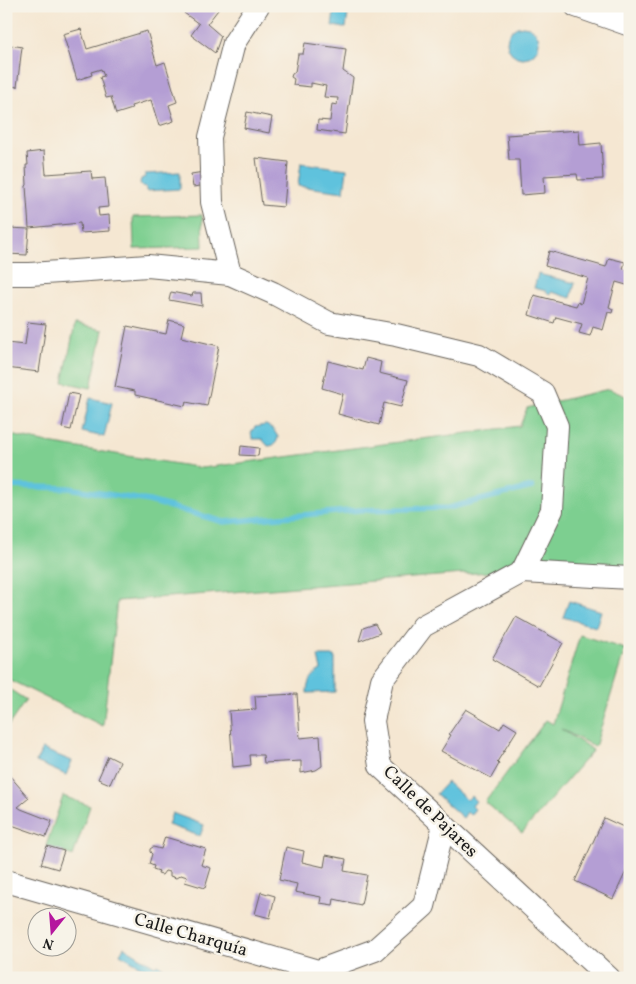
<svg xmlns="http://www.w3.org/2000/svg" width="636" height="984" viewBox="0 0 636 984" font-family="Vollkorn,serif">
	<rect width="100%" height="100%" fill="#f7f3e8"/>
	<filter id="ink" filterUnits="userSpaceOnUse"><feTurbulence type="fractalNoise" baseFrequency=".02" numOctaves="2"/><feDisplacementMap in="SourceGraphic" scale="10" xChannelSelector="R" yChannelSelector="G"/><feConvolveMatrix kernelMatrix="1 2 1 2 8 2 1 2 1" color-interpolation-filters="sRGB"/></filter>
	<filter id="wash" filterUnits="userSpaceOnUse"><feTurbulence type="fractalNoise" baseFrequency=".0096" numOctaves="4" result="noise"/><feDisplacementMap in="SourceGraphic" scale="20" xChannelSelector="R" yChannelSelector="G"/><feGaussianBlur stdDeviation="1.12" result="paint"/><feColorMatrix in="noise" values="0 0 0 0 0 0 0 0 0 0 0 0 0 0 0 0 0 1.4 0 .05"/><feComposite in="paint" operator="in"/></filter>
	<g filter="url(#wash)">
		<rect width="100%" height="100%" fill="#f5e7d2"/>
		<!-- green -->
		<g fill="#7dcf90" stroke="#4c7656">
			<polygon points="202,215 203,247 134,249 133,217"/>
			<polygon points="75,324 103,330 91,388 63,382"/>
			<polygon points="609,389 630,398 630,573 502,571 117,601 103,726 6,678 6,434 48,443 202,468 520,426 527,408"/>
			<polygon points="580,635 625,649 595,747 561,729 593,750 522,833 485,802 546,720 553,724"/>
			<polygon points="6,687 26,700 6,729"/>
			<polygon points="63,796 90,806 73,856 46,846"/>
		</g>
		<!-- water -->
		<g fill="#5fc2dd" stroke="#3e6f7c">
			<polygon points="335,6 349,6 346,28 332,26"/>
			<circle cx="523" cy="42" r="16"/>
			<polygon points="301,163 347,169 344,192 298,186"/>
			<polygon points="180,172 180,189 146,191 146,187 142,186 140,183 141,179 145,177 145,174"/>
			<polygon points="538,274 575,283 571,298 552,292 549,294 546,291 534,288"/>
			<polygon points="90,398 112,403 104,437 82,432"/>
			<path d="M 266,425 L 273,429 L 278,437 C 277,443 274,446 268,446 L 262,439 L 253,439 C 250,434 251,431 255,427 Z"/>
			<polygon points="569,601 601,611 596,627 563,617"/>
			<path d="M 318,656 L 335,656 L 335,692 L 307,693 C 307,682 312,674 321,670 Z"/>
			<polygon points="42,749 72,761 66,775 36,762"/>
			<polygon points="447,782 467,800 471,796 476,801 472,806 475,809 470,815 467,812 463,818 436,794"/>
			<polygon points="172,813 204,825 200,836 168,825"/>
			<polygon points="124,947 155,966 157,964 177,976 176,978 152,978 149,976 151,972 120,954"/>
		</g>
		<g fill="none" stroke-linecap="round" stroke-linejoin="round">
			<!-- stream -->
			<polyline stroke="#5fc2dd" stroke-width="5.5" points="6,486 69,488 149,501 224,522 359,510 448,508 532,487"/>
		</g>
		<g id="blocks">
			<!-- building -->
			<g fill="#b49ed4">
				<polygon points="186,6 221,6 207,24 221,36 215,53 191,35 199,24 184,13 188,8"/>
				<polygon points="81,29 87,49 147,31 157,65 165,62 177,102 169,105 174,121 159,126 151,100 131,106 132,109 116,114 111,97 106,98 100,77 104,76 101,69 91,72 92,75 77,80 63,34"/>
				<polygon points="305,43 346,49 343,71 353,78 345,134 317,130 318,120 330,121 332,104 337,105 338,98 324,97 326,86 311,83 311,87 293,85 294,79 291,77 292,74 295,72 298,54 303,54"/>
				<polygon points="11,45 22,47 17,87 6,85 8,73 6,72 6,48 11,49"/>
				<polygon points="247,112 272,117 269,133 244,128"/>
				<polygon points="579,130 580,145 601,143 603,179 578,180 577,174 544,176 545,193 521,195 519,160 509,160 507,135"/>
				<polygon points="44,151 46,174 91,171 92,179 105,178 108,207 98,208 99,216 109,215 110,231 81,233 80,223 29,228 26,186 27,185 26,165 28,165 27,153"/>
				<polygon points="256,158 288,162 284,207 262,205"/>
				<polygon points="204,172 207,185 193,187 191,174"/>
				<polygon points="9,228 29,229 27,255 7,254"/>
				<polygon points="549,251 606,267 609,258 625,262 623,269 630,271 630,286 616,282 609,307 613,309 612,313 608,312 603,330 593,327 590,336 579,333 582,324 556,317 554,323 529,315 534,295 576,306 578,302 581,304 588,278 545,266"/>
				<polygon points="171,292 192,296 193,293 201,293 202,306 169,300"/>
				<polygon points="169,320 184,324 181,337 219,346 207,406 186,402 185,406 135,395 135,391 115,387 127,326 166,334"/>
				<polygon points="28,322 46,324 39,372 6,368 6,343 25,345"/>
				<polygon points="366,358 381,362 379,373 408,380 401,407 384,403 379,425 338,414 343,394 322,388 328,361 363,370"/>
				<polygon points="69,393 79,395 71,430 62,428"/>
				<polygon points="241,446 259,448 258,456 240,455"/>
				<polygon points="516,617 563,643 539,686 492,659"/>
				<polygon points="375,624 380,633 359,641 363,628"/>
				<polygon points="297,694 300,738 320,736 322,766 316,770 301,773 301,761 264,763 263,755 250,755 251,765 233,767 229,711 256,709 255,696"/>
				<polygon points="466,709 500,729 504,722 517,730 497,762 499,764 491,778 441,751 451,735 449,734"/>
				<polygon points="108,756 120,762 110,784 98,779"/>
				<polygon points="9,775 29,798 18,807 21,809 52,821 46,837 6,823 6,778"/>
				<polygon points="604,818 630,830 630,863 613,899 575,881"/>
				<polygon points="165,837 206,849 201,865 211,868 205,888 185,882 187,877 181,875 176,878 170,876 170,872 165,871 162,875 158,874 159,871 153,869 154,866 149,864 152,854 150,852 150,849 153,847 161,849"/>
				<polygon points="47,846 64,851 58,869 41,864"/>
				<polygon points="286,847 304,851 302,862 324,867 326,855 346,859 344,871 367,875 361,905 334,899 333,905 320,903 321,897 295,892 297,884 279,880"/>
				<polygon points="261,892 275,896 270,918 255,914"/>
			</g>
		</g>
	</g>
	<g filter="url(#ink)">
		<use href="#blocks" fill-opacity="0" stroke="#68635c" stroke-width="1"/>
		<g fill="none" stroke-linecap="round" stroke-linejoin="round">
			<!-- minor casing -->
			<g stroke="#68635c" stroke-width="24">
				<g id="minor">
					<polyline points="576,6 630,25"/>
					<polyline points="6,274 30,274 148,266 230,274 273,293 329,323 396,335 479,355 543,393 557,426 552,510 522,572"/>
					<polyline points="230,274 212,202 210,137 234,43 258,6"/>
					<polyline points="522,572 423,626 382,680 373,721 380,766 609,978"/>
					<polyline points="522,572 630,578"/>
					<polyline points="6,881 318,971 375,950 424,906 444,825"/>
				</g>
			</g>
			<!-- minor -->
			<use href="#minor" stroke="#fff" stroke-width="22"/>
		</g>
	</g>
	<g text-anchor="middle" stroke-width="5" stroke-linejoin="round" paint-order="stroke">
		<!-- street labels -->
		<g font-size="18" fill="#1c1c1c" stroke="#f7f3e8">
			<text transform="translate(431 811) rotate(44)" y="6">Calle de Pajares</text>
			<text transform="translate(191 934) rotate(16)" y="6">Calle Charquía</text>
		</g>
	</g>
	<!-- margin -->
	<rect width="636" height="984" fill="none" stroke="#f7f3e8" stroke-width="25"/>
	<!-- north arrow -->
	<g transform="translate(52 932) rotate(197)"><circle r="24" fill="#f7f3e8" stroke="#9f9d96"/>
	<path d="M0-4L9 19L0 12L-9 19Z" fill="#b5179e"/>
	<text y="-8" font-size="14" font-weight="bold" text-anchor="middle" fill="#1c1c1c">N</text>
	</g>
</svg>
